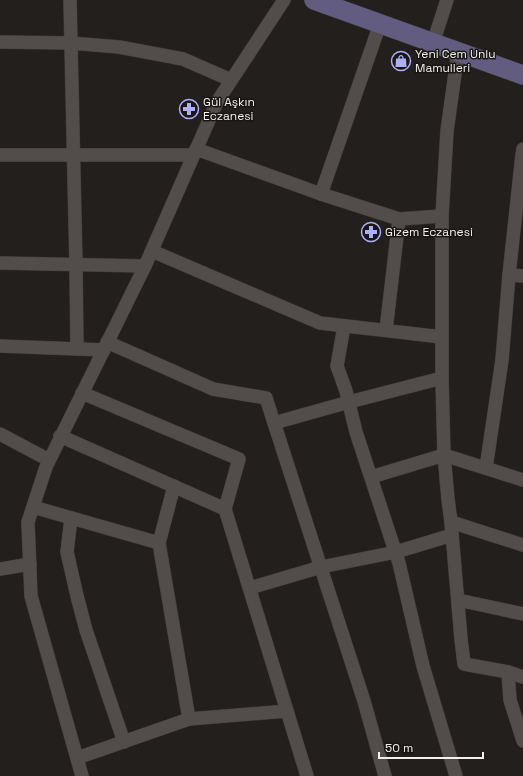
<svg xmlns="http://www.w3.org/2000/svg" width="523" height="776" viewBox="0 0 523 776" font-family="'Space Grotesk',sans-serif">
	<rect width="100%" height="100%" fill="#231f1c"/>
	<g fill="none" stroke-linecap="round" stroke-linejoin="round">
		<!-- street casing -->
		<g stroke="#3f3c3a" stroke-width="14">
			<g id="street">
				<polyline points="70,0 76,265 77,349"/>
				<polyline points="0,42 71,43 119,47 183,59 231,80"/>
				<polyline points="433,43 447,0"/>
				<polyline points="458,52 447,131 442,216 442,378 444,455 448,499 451,522 461,639 464,664 508,672 523,677"/>
				<polyline points="196,149 321,194 399,219 442,216"/>
				<polyline points="0,155 193,155"/>
				<polyline points="321,194 380,24"/>
				<polyline points="152,251 320,323 442,337"/>
				<polyline points="0,263 145,266"/>
				<polyline points="509,275 523,276"/>
				<polyline points="344,326 337,366 346,391 356,432 399,563 423,666 456,776"/>
				<polyline points="386,330 399,219"/>
				<polyline points="107,342 213,389 266,398 364,701 385,776"/>
				<polyline points="0,346 104,350"/>
				<polyline points="82,393 239,459 225,509"/>
				<polyline points="274,423 349,402 442,378"/>
				<polyline points="0,434 49,460"/>
				<polyline points="60,436 225,509 307,776"/>
				<polyline points="486,468 502,360 509,275 522,155 523,149"/>
				<polyline points="371,477 444,455 523,480"/>
				<polyline points="174,486 159,543 189,719"/>
				<polyline points="33,507 159,543"/>
				<polyline points="71,518 67,552 77,596 86,630 124,742"/>
				<polyline points="451,522 523,545"/>
				<polyline points="0,569 30,564"/>
				<polyline points="250,588 321,567 396,552 452,535"/>
				<polyline points="458,600 523,614"/>
				<polyline points="508,672 510,700 523,741"/>
				<polyline points="77,758 189,719 287,711"/>
				<polyline points="82,776 31,596 28,522 46,467 145,266 217,102 284,0"/>
			</g>
		</g>
		<!-- secondary casing -->
		<g stroke="#3f3c3a" stroke-width="20">
			<polyline id="secondary" points="314,0 523,75"/>
		</g>
		<!-- street -->
		<use href="#street" stroke="#524d4a" stroke-width="13"/>
		<!-- secondary -->
		<use href="#secondary" stroke="#625d80" stroke-width="19"/>
	</g>
	<!-- icons -->
	<defs>
		<g id="shop-ring" transform="scale(1)"><circle r="9.5" fill="#191613" stroke="#adaffb" stroke-width="1.5"/><path d="M-5-2.5h2.3a2.7 3.5 0 0 1 5.4 0H5L5.5 6h-11ZM-1.5-2.5h3a1.5 2.3 0 0 0-3 0Z" fill="#adaffb"/></g>
		<g id="pharmacy-ring" transform="scale(1)"><circle r="9.5" fill="#191613" stroke="#adaffb" stroke-width="1.5"/><path d="M-2-6h4v4h4v4h-4v4h-4v-4h-4v-4h4Z" fill="#adaffb"/></g>
	</defs>
	<g fill-rule="evenodd">
		<use href="#shop-ring" x="401" y="61"/>
		<use href="#pharmacy-ring" x="189" y="109"/>
		<use href="#pharmacy-ring" x="371" y="232"/>
	</g>
	<g text-anchor="middle" stroke-width="3" stroke-linejoin="round" paint-order="stroke">
		<!-- poi labels -->
		<g font-size="12" fill="#f3f0ee" stroke="#191613" text-anchor="start">
			<text x="415" y="58">Yeni Cem Unlu<tspan x="415" dy="14">Mamulleri</tspan></text>
			<text x="203" y="106">Gül Aşkın<tspan x="203" dy="14">Eczanesi</tspan></text>
			<text x="385" y="236">Gizem Eczanesi</text>
		</g>
	</g>
	<!-- scale -->
	<path d="M379 752v6h104v-6" fill="none" stroke="#f3f0ee" stroke-width="2"/>
	<text x="385" y="752" font-size="12" fill="#f3f0ee" stroke="#191613" stroke-width="3" paint-order="stroke">50 m</text>
</svg>
